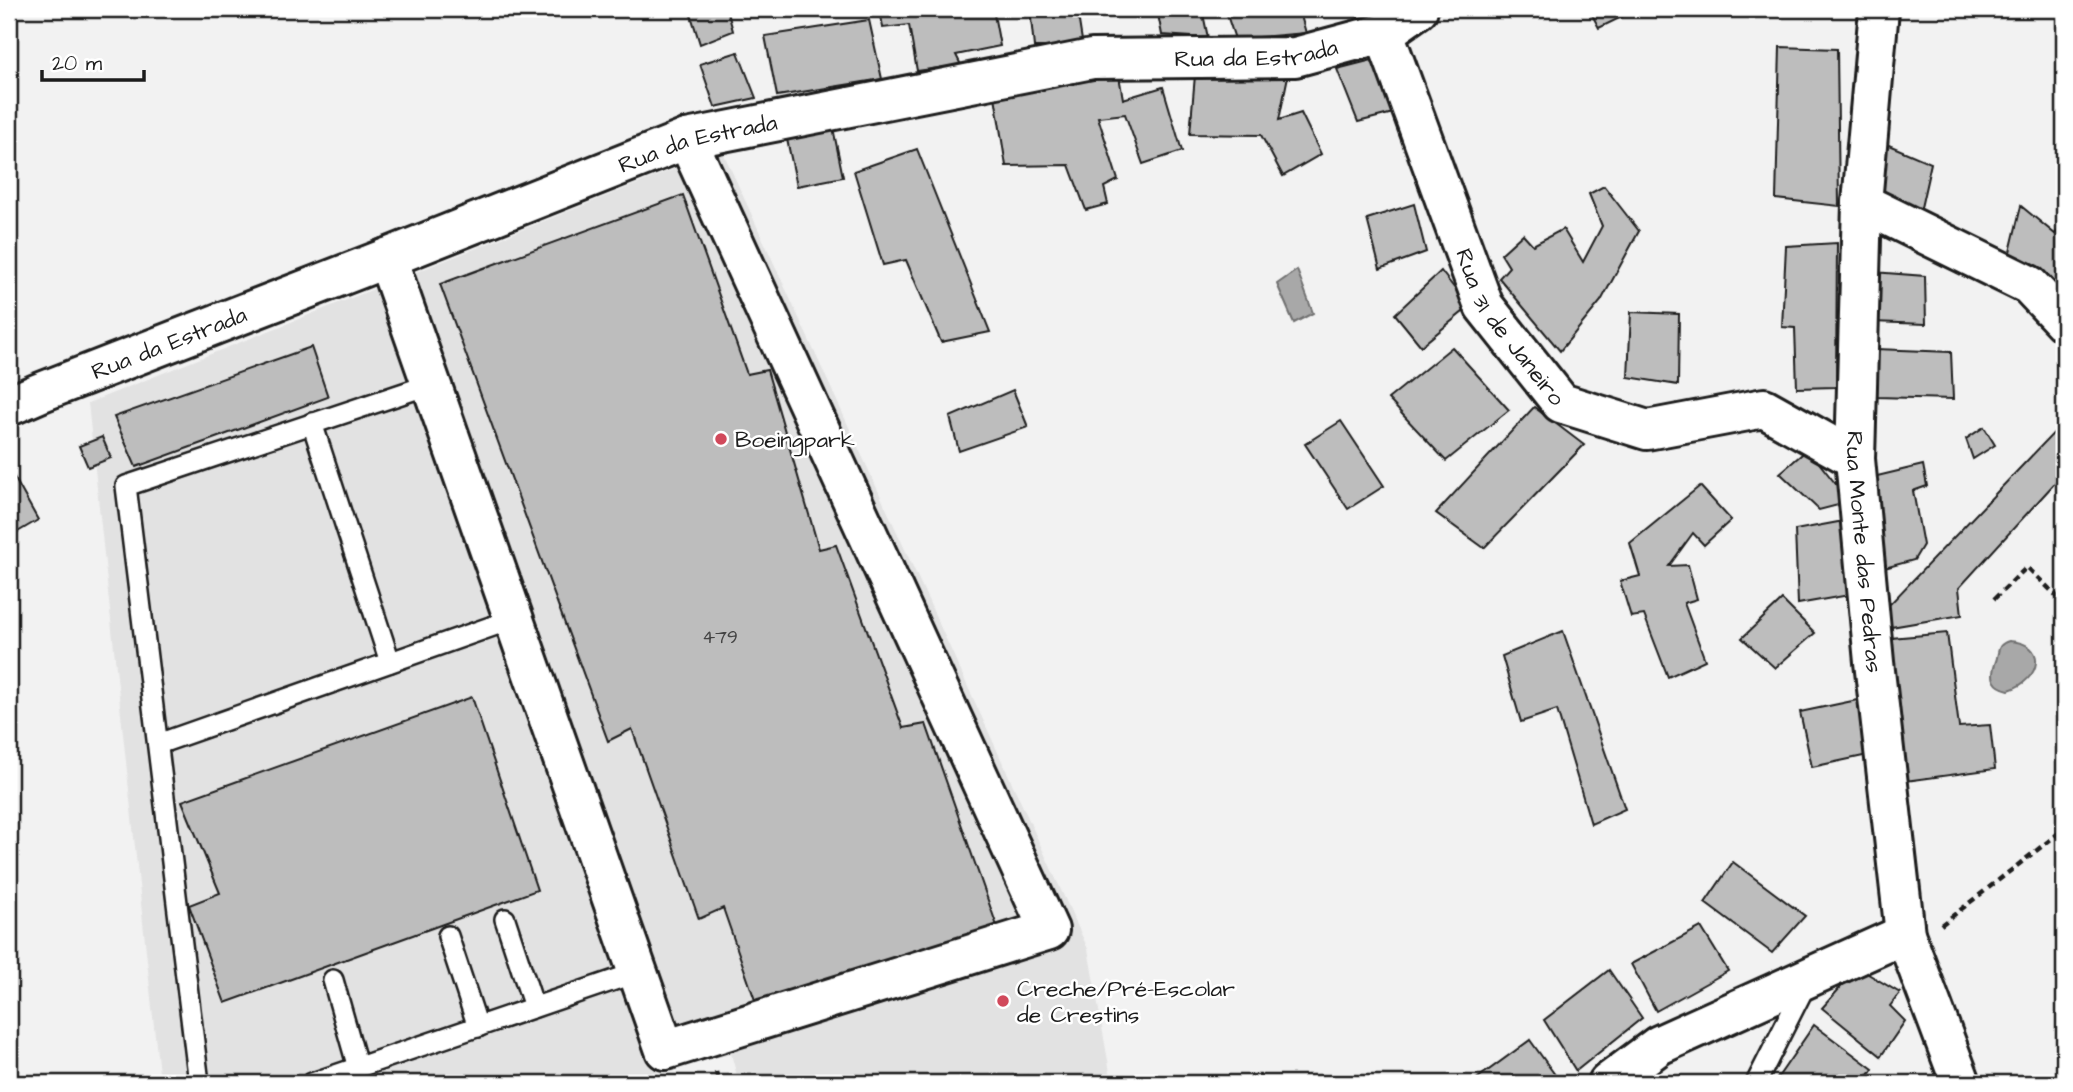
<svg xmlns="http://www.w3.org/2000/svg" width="2073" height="1092" viewBox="0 0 2073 1092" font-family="'Architects Daughter',sans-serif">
	<rect width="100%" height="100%" fill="#f2f2f2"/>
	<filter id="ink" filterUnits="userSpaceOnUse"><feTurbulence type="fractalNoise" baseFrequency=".0143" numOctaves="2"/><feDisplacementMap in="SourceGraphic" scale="14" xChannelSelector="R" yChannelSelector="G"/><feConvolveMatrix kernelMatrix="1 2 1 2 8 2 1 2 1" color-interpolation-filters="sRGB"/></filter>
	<g filter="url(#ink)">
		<!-- built -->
		<polygon fill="#e2e2e2" points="722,150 1088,949 1112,1083 739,1083 731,1054 609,1083 160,1083 88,403"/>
		<!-- water -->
		<g fill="#a8a8a8" stroke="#707070" stroke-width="2">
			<polygon points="1297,270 1313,313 1294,323 1277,284"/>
			<path d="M 2009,641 C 2049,643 2041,680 2009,690 C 1994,687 1990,678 1995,664 C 2000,653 1995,645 2009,641 Z"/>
		</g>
		<!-- building -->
		<g fill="#bdbdbd" stroke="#1c1c1c" stroke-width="2">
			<polygon points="689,9 727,9 733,31 700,44"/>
			<polygon points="880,9 993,9 1000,46 956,55 961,65 917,71 909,25 883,28"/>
			<polygon points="1030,9 1077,9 1083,47 1034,47"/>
			<polygon points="1157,9 1202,9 1208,38 1162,35"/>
			<polygon points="1225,9 1299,9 1306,33 1235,39"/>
			<polygon points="1351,9 1383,9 1361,21"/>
			<polygon points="1589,9 1638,9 1599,28"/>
			<polygon points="869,20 882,79 777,96 765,36"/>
			<polygon points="1780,47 1837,49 1839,206 1776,199"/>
			<polygon points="738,52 756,98 715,107 700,64"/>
			<polygon points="1376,59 1397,112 1358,122 1337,69"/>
			<polygon points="1118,70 1123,99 1163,87 1182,151 1143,164 1125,114 1098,117 1118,180 1104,187 1108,204 1086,210 1069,165 1006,166 994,90"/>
			<polygon points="1195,75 1288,76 1279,120 1301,113 1321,154 1283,176 1261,135 1190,134"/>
			<polygon points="832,123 843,177 797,186 785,130"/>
			<polygon points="1884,143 1931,163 1920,212 1878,194"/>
			<polygon points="917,149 990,332 941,342 906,260 883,265 854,171"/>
			<polygon points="1604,186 1639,231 1601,301 1560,351 1499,278 1509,267 1501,254 1523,234 1533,245 1563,229 1583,262 1602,226 1589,194"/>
			<polygon points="683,195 747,374 767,370 819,549 836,545 903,728 926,724 997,926 756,1003 723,908 699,919 632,729 608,741 440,284"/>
			<polygon points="1414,204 1426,252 1380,269 1367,219"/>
			<polygon points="2021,206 2055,234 2064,224 2064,283 2055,292 2009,256"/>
			<polygon points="1837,243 1836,387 1797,388 1795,328 1782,327 1786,246"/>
			<polygon points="1441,271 1469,307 1421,346 1395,314"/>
			<polygon points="1873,272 1925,276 1926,324 1872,322"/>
			<polygon points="1631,312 1679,314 1678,385 1628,377"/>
			<polygon points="311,347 328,397 136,467 114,417"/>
			<polygon points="1452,347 1509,410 1446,461 1388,399"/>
			<polygon points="1876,349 1951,352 1953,399 1876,397"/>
			<polygon points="1013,390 1028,427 959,451 950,417"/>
			<polygon points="1534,407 1584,445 1484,548 1436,513"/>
			<polygon points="1341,421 1384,486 1348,509 1305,444"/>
			<polygon points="2064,422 2064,473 1959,588 1962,615 1891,627 1889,605"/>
			<polygon points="1984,427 1995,445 1973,459 1966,439"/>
			<polygon points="102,437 111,458 88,467 79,446"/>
			<polygon points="1808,449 1850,502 1819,510 1780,473"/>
			<polygon points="1923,465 1927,486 1913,491 1923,545 1914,560 1881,569 1873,477"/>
			<polygon points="9,468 38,520 9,537"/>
			<polygon points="1700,486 1731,520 1704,545 1693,533 1669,566 1688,565 1697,599 1684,603 1705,660 1668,677 1644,615 1631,617 1620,581 1640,576 1630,543"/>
			<polygon points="1849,520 1855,594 1798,604 1795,530"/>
			<polygon points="1782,600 1815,633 1775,668 1742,638"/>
			<polygon points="1563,631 1625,809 1591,824 1557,710 1521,722 1502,656"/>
			<polygon points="1947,633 1959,727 1990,725 1995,769 1905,781 1891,638"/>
			<polygon points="472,697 537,890 225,1003 189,905 220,893 182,801"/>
			<polygon points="1862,699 1868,755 1812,767 1800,712"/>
			<polygon points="1733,862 1805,916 1772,953 1705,903"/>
			<polygon points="1701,927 1728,971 1656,1011 1631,964"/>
			<polygon points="1858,968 1900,993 1890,1006 1905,1021 1881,1056 1822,1008"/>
			<polygon points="1609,970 1642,1018 1576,1071 1544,1020"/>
			<polygon points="1814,1025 1873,1069 1864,1083 1774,1083"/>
			<polygon points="1530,1040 1558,1079 1553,1083 1471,1083"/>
			<polygon points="1027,1076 1029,1083 992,1083"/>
		</g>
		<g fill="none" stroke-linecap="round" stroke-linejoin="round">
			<!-- service casing -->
			<g stroke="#1c1c1c" stroke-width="24">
				<g id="service">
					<polyline points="312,423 390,662"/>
					<polyline points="158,744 513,619"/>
					<polyline points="505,919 534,1007"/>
					<polyline points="448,936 478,1027"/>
					<polyline points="333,980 358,1068"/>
					<polyline points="199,1083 126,486 431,384"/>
					<polyline points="312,1083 638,972"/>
					<polyline points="1756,1083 1807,982"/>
				</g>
			</g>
			<!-- minor casing -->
			<g stroke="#1c1c1c" stroke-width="44">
				<g id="minor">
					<path id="s1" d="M 1879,9 L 1862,203 L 1855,459 L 1874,662 L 1905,934 L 1961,1083"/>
					<path id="s2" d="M 1384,33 L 1484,306 L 1561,403 L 1647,430 L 1764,408 L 1855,459"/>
					<polyline points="1862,203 2029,285 2064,322"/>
					<polyline points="387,258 665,1050 1049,930 687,139"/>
					<polyline points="1608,1083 1659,1045 1905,934"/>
				</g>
			</g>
			<!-- tertiary casing -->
			<g stroke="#1c1c1c" stroke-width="44">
				<g id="tertiary">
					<path id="s3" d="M 9,406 L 39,393 L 387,258 L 687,139 L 1092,59 L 1295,57 L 1384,33 L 1418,9"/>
				</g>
			</g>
			<!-- path -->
			<g stroke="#1c1c1c" stroke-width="4.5" stroke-dasharray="7 5" stroke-linecap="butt">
				<polyline points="1994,599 2027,567 2064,603"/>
				<polyline points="1941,925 2064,829"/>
				<polyline points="716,1072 719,1083"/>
			</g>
			<!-- service -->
			<use href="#service" stroke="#fff" stroke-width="19"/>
			<!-- minor -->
			<use href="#minor" stroke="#fff" stroke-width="38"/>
			<!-- tertiary -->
			<use href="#tertiary" stroke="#fff" stroke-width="38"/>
		</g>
	</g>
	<!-- markers -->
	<g fill="#d1495b" stroke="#fff" stroke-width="2.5">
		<circle cx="721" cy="439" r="7"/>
		<circle cx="1003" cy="1001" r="7"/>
	</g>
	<g text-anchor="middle" stroke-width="5" stroke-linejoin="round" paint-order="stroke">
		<!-- number labels -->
		<g font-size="19" fill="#444">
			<text x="720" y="643">479</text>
		</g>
		<!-- street labels -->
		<g font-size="23" fill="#1c1c1c" stroke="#fff">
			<text dy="8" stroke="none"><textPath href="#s3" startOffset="1306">Rua da Estrada</textPath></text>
			<text dy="8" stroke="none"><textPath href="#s3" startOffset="738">Rua da Estrada</textPath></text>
			<text dy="8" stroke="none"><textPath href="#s2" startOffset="322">Rua 31 de Janeiro</textPath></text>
			<text dy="8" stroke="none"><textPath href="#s3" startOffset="172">Rua da Estrada</textPath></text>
			<text dy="8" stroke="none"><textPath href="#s1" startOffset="544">Rua Monte das Pedras</textPath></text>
		</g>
		<!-- poi labels -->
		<g font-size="23" fill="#1c1c1c" stroke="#fff" text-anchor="start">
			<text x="735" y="447">Boeingpark</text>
			<text x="1017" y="996">Creche/Pré-Escolar<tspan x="1017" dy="26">de Crestins</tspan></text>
		</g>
	</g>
	<!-- margin -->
	<rect width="2073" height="1092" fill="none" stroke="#fff" stroke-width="35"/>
	<rect x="18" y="18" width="2038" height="1057" fill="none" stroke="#1c1c1c" stroke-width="2.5" filter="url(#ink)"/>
	<!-- scale -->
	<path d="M42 70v10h102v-10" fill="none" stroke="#1c1c1c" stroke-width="3.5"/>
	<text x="52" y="70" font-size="21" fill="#1c1c1c" stroke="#ffffff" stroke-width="5" paint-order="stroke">20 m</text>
</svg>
